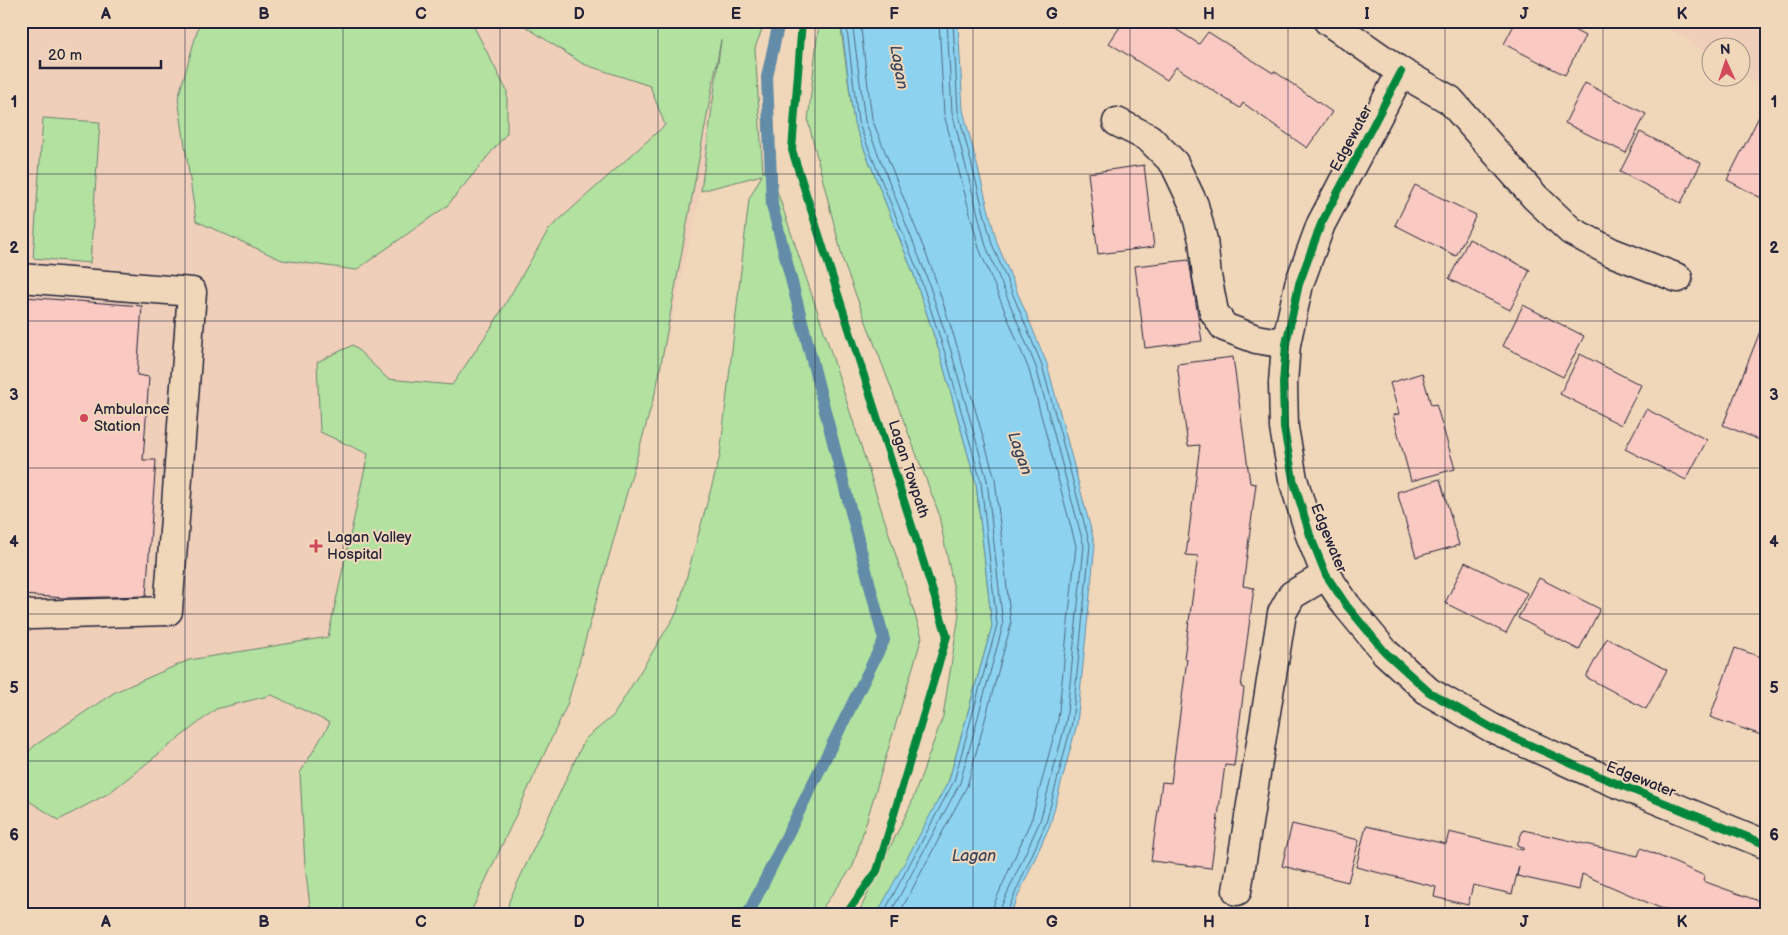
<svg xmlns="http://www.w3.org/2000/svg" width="1788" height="935" viewBox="0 0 1788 935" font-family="'Balsamiq Sans',sans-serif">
	<rect width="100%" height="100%" fill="#f1d7b9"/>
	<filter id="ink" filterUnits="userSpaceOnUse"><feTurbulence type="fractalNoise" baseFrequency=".02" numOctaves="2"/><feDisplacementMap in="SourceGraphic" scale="10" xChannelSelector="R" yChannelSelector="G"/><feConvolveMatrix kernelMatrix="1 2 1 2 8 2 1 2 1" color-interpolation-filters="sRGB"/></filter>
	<g filter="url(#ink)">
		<!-- built -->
		<g fill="#efcfb9">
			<polygon points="21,21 739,21 657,386 567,705 470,914 21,914"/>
			<polygon points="1658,21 1767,21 1767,90 1741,74 1740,48 1710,48 1710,55"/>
		</g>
		<!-- green -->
		<g fill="#b2e1a0" stroke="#6a826e">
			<polygon points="200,21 471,21 507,91 507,133 447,206 356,270 282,260 196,221 178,98"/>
			<polygon points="517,21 765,21 755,48 763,173 768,164 828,343 922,637 853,866 818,914 507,914 509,901 585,739 613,716 677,612 720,456 749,199 762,175 701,191 721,40 657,386 567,705 470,914 311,914 305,866 300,773 330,723 272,695 216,709 109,793 59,820 21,796 21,760 34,746 115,692 189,660 328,637 368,454 320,432 317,362 353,345 388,379 452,385 493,325 549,229 665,125 650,86 583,64"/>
			<polygon points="819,21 840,21 854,123 914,275 940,354 976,483 992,626 947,787 878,914 858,914 911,804 943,716 959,615 938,511 844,264 808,121"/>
			<polygon points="43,118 100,122 90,263 33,258"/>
		</g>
		<!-- water -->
		<polygon fill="#8dd3ef" stroke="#628ca7" points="841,21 958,21 963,110 997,243 1047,364 1095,545 1077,724 1050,825 1010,914 877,914 949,780 992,626 976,483 940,354 914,275 854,123"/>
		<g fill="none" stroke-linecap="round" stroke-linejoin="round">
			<!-- shore -->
			<g stroke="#4d6983" stroke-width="1">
				<polyline points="846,21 858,122 919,274 945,353 981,482 997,625 954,781 883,914"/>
				<polyline points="852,21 865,121 925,272 951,351 987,480 1003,625 960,783 890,914"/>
				<polyline points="860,21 872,119 932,269 958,349 995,479 1011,624 967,786 899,914"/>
				<polyline points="939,21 944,114 979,248 1029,370 1076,546 1058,720 1032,818 994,904 992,914"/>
				<polyline points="947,21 952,112 986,246 1036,367 1084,546 1066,722 1040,821 1001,907 1000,914"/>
				<polyline points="953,21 958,111 992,244 1042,365 1090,545 1072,723 1046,823 1006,914"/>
			</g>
			<!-- stream -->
			<polyline stroke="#628ca7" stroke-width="12" points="748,914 884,640 772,205 767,77 779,22"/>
		</g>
		<!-- building -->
		<g fill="#f9c9c2" stroke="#22223b">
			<polygon points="1124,21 1163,21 1199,44 1208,32 1273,73 1274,71 1332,112 1307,148 1243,103 1240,108 1176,67 1167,80 1109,43"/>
			<polygon points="1516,21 1557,21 1585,36 1565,75 1504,44"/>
			<polygon points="1585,83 1646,114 1626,153 1565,123"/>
			<polygon points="1767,101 1767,201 1727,180"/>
			<polygon points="1640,132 1701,163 1681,203 1620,172"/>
			<polygon points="1144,165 1154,247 1098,254 1088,173"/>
			<polygon points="1415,185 1476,215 1456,256 1395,225"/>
			<polygon points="1469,239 1530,270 1510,310 1449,279"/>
			<polygon points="1189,260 1202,341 1145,348 1135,266"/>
			<polygon points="24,297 142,306 137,375 149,377 143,460 156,460 146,596 66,598 22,595 25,560 21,560 21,332"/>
			<polygon points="1523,305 1584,336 1563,377 1503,346"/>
			<polygon points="1765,319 1767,319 1767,443 1723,425"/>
			<polygon points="1580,354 1641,385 1621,425 1560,394"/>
			<polygon points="1233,357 1250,483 1256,484 1243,586 1254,588 1241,687 1244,688 1234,766 1225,765 1211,868 1151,861 1162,782 1171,783 1187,659 1184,658 1198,556 1186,555 1200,445 1188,446 1177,364"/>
			<polygon points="1422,373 1431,405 1436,404 1455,469 1411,481 1393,415 1399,414 1390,383"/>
			<polygon points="1646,409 1707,440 1686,480 1625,449"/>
			<polygon points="1440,479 1459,545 1416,557 1397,492"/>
			<polygon points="1465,562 1527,593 1506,633 1445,603"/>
			<polygon points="1539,578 1600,609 1579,650 1518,618"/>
			<polygon points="1607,638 1667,670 1646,709 1586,677"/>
			<polygon points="1735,648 1767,659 1767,737 1710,717"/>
			<polygon points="1292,824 1359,840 1348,882 1282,866"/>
			<polygon points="1366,826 1446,844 1449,832 1523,850 1523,848 1517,845 1523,830 1638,856 1641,848 1705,876 1703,881 1767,904 1767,914 1674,914 1582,874 1579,890 1517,876 1519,866 1512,894 1473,885 1468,905 1434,897 1436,887 1356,867"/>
		</g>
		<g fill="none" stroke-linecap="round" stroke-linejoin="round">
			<!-- minor casing -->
			<g stroke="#22223b" stroke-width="31">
				<g id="minor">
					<polyline points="1328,21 1401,72 1450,100 1535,197 1571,231 1611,252 1678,278"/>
					<polyline points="1401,72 1321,224 1299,284 1286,344 1283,383 1284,428 1293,479 1310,535 1326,575 1347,606 1385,652 1429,692 1492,728 1594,774 1767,845"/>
					<polyline points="1117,122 1149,138 1174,163 1194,205 1203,240 1207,276 1214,312 1224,327 1256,339 1286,344"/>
					<polyline points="21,278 192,292 168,611 32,615 21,613"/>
					<polyline points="1237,891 1282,613 1292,595 1326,575"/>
				</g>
			</g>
			<!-- minor -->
			<use href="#minor" stroke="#f1d7b9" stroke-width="28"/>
			<!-- cycleway casing -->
			<g stroke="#f1d7b9" stroke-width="11">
				<g id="cycleway">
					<polyline points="802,21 792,150 947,636 877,871 846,914"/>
					<polyline points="1401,72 1321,224 1299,284 1286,344 1283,383 1284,428 1293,479 1310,535 1326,575 1347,606 1385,652 1429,692 1492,728 1594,774 1767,845"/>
				</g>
			</g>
			<!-- cycleway -->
			<use href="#cycleway" stroke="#00873e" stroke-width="8"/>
		</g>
	</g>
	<!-- grid -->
	<path fill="none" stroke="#22223b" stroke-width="1" stroke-opacity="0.55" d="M 185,21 L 185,914M 343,21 L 343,914M 500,21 L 500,914M 658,21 L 658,914M 815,21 L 815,914M 973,21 L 973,914M 1130,21 L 1130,914M 1288,21 L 1288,914M 1445,21 L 1445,914M 1603,21 L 1603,914M 21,174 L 1767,174M 21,321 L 1767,321M 21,468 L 1767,468M 21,614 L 1767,614M 21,761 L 1767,761"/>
	<!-- markers -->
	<g fill="#d1495b" stroke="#f1d7b9" stroke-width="2">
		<circle cx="84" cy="418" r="5"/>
		<path d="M313.5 538.5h5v5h5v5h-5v5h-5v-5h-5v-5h5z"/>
	</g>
	<g text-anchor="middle" stroke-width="4" stroke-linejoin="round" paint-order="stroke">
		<!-- street labels -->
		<g font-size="15" fill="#22223b" stroke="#f1d7b9">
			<text transform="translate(1351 138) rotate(-62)" y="5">Edgewater</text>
			<text transform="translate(909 469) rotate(72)" y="5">Lagan Towpath</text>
			<text transform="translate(1329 538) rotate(68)" y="5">Edgewater</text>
			<text transform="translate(1641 779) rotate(22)" y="5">Edgewater</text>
		</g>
		<!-- poi labels -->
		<g font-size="15" fill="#22223b" stroke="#f1d7b9" text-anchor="start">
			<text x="94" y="414">Ambulance<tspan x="94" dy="17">Station</tspan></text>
			<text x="327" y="542">Lagan Valley<tspan x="327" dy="17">Hospital</tspan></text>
		</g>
		<!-- water labels -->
		<g font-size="16" font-style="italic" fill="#37455f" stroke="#f1d7b9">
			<text transform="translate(900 67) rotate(80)" y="6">Lagan</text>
			<text transform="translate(1021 453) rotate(71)" y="6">Lagan</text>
			<text x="974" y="861">Lagan</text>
		</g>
	</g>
	<!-- margin -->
	<rect width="1788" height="935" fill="none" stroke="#f1d7b9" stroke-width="55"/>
	<!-- north arrow -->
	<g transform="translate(1726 62) rotate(357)"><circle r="24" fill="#f1d7b9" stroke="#9e8f87"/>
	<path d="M0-4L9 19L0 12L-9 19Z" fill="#d1495b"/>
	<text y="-8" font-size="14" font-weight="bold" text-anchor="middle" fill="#22223b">N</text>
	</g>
	<!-- scale -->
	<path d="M40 60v8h121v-8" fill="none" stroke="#22223b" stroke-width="2.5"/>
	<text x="48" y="60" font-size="15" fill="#22223b" stroke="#f1d7b9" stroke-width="4" paint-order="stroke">20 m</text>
	<rect x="28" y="28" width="1732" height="880" fill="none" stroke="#22223b" stroke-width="2"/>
	<g font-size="16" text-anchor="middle" font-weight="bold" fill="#22223b">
		<text x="106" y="19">A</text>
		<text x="264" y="19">B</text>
		<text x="421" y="19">C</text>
		<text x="579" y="19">D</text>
		<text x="736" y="19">E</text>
		<text x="894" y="19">F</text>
		<text x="1052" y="19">G</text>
		<text x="1209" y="19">H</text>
		<text x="1367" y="19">I</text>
		<text x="1524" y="19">J</text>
		<text x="1682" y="19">K</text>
		<text x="14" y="107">1</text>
		<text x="1774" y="107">1</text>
		<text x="14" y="253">2</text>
		<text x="1774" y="253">2</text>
		<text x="14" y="400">3</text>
		<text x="1774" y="400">3</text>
		<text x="14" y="547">4</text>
		<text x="1774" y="547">4</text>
		<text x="14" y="693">5</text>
		<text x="1774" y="693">5</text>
		<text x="14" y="840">6</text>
		<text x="1774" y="840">6</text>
		<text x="106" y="927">A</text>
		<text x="264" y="927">B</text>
		<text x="421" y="927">C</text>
		<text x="579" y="927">D</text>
		<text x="736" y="927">E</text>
		<text x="894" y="927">F</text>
		<text x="1052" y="927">G</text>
		<text x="1209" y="927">H</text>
		<text x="1367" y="927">I</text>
		<text x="1524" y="927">J</text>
		<text x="1682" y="927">K</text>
	</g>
</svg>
